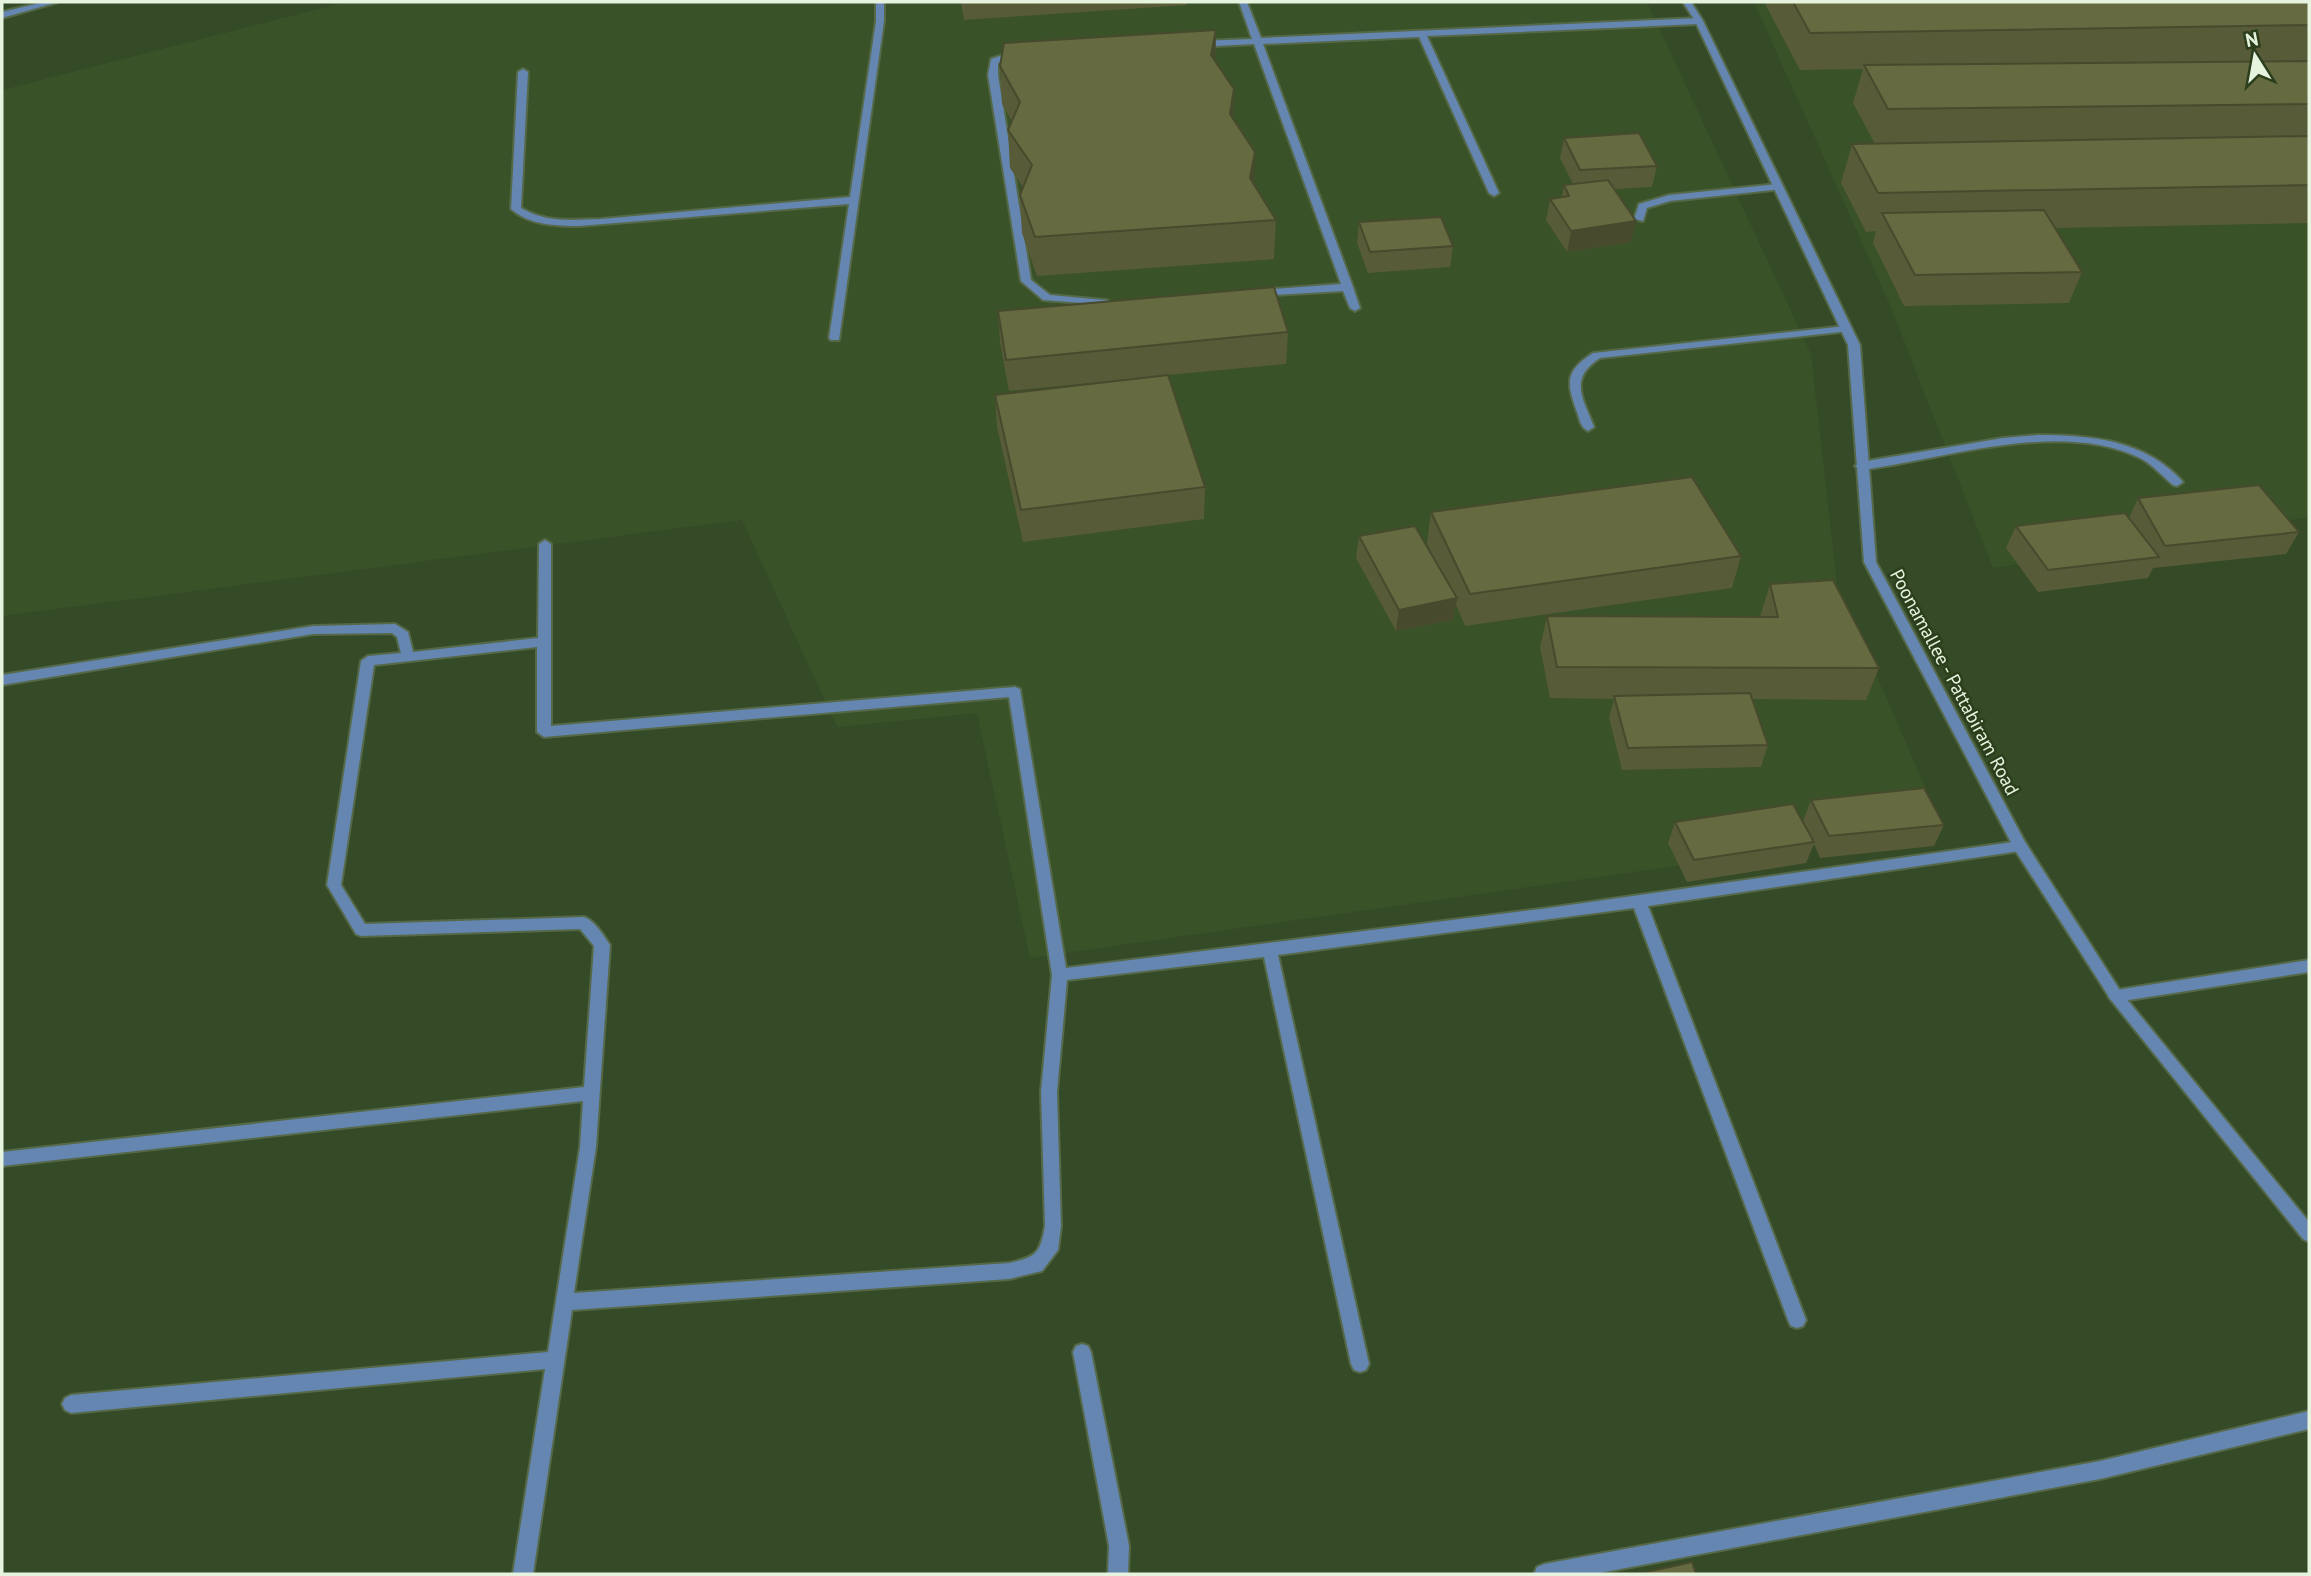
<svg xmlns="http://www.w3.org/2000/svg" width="2311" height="1576" viewBox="0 0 2311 1576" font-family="'PT Sans',sans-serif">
	<rect width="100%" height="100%" fill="#354a27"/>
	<!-- built -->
	<g fill="#395228">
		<polygon points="346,2 1647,2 1811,354 1837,585 1943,828 1030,958 977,713 837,727 742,520 2,616 2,90"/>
		<polygon points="1754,2 2309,2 2309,517 1993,568 1890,305"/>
	</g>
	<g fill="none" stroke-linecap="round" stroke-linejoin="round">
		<!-- service casing -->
		<g stroke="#556848" stroke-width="4">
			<g id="service">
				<path d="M 876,2 L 884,2 L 884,21 L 839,340 L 831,340 L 829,338 L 849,204 L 579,226 C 556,226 529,225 511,209 L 518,72 L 523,69 L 528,72 L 521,208 C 546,223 573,220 601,219 L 850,197 L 876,21 Z"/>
				<polygon points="1239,2 1247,2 1261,38 1699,18 1703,21 1699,24 1427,36 1499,193 1494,196 1489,193 1419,37 1263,44 1353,287 1360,308 1355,311 1350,308 1343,291 1258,296 1253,293 1258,290 1341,284 1254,44 1198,47 1193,44 1198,41 1252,39"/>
				<polygon points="1017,50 1022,53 1020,55 998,63 998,75 1031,280 1050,295 1105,300 1109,301 1109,305 1043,300 1021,281 988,75 991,59"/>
				<polygon points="1778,184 1782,185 1782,189 1670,201 1647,208 1643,221 1634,219 1639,204 1669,195"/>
				<path d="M 1846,326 L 1851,329 L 1850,331 L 1600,358 C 1568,379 1583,398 1594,427 L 1588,431 C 1580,427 1580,420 1577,412 C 1566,382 1565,371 1593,353 Z"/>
				<path d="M 2038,435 C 2091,435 2146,440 2183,482 L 2177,486 L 2173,485 C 2162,476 2152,464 2140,458 C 2058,419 1946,459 1861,470 L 1855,466 L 1861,462 L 2003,438 Z"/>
			</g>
		</g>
		<!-- minor casing -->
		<g stroke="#556848" stroke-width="4">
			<g id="minor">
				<path d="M 545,540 L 551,544 L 551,726 L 1015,687 L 1020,689 L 1066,968 L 1541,909 L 2020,841 L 2025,842 L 2027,846 L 2025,850 L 2020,851 L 1648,906 L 1806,1320 L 1803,1326 L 1797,1328 L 1791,1326 L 1788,1320 L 1634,908 L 1278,955 L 1369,1364 L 1366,1370 L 1360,1372 L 1354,1370 L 1351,1364 L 1264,957 L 1067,980 L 1057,1092 L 1061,1226 L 1058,1250 L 1042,1271 L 1009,1279 L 572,1310 L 533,1574 L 513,1574 L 545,1369 L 71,1413 L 65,1410 L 62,1404 L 65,1398 L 71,1395 L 548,1352 L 580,1147 L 583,1101 L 2,1166 L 2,1152 L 584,1087 L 594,946 L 580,929 L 361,936 L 356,934 L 327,885 L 361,661 L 368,656 L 401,653 L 397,637 L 392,633 L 313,634 L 2,685 L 2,675 L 313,626 L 395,624 L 408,632 L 413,652 L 538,638 L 539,544 ZM 537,647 L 537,732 L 544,737 L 1009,697 L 1052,975 L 1041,1092 L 1045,1226 C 1040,1254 1036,1257 1009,1263 L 574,1293 L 596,1147 L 610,945 C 604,936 594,920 584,917 L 365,924 L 341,885 L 374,665 Z"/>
				<polygon points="2309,960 2309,972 2116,1002 2111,1000 2108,996 2111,992 2116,990"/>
				<polygon points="1082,1344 1088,1346 1091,1352 1129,1546 1128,1574 1108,1574 1109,1546 1073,1352 1076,1346"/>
				<polygon points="2309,1411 2309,1429 2100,1479 1594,1574 1534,1574 1537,1567 1544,1564 2100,1461"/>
			</g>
		</g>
		<!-- tertiary casing -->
		<g stroke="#556848" stroke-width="4">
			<g id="tertiary">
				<polygon points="44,2 58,2 2,18 2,12"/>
				<polygon points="1683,2 1691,2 1703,21 1860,345 1876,562 2025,842 2121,992 2309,1222 2309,1242 2303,1239 2111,1000 2015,850 1864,562 1848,345 1695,21"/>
			</g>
		</g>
		<!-- service -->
		<use href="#service" fill="#6486b0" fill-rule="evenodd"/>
		<!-- minor -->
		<use href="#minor" fill="#6486b0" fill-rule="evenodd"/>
		<!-- tertiary -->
		<use href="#tertiary" fill="#6486b0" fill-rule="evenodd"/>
	</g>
	<!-- wall -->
	<g fill="#585b37">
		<polygon points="961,2 1187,2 1187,5 964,20"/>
		<polygon points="1764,2 2309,2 2309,223 2055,228 2082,272 2069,303 1904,306 1873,243 1876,231 1866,232 1841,183 1852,144 1875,144 1853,103 1863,69 1800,70"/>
		<polygon points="1216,30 1215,61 1233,119 1254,184 1276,220 1274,259 1037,276 1022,233 1020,195 1023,187 1010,168 1008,130 1012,121 1002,104 1000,66"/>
		<polygon points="1564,138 1657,166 1652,187 1615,189 1631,242 1567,252 1546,220 1550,199 1562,197 1564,185 1573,184 1560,158"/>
		<polygon points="1359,222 1453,246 1450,267 1368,273 1357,243"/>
		<polygon points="998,311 1288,332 1286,364 1168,375 1205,487 1204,519 1023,542 997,427 995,395 1152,377 1009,391 1000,342"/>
		<polygon points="2138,498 2299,532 2286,554 2153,568 2148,578 2038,592 2006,548 2016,526 2129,518"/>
		<polygon points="1431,512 1741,556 1732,588 1465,626 1456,605 1453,620 1396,631 1356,558 1359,536 1433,557 1427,543"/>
		<polygon points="1770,584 1879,668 1866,700 1753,699 1768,745 1761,767 1622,770 1609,718 1614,699 1550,698 1540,647 1547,616 1760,617"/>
		<polygon points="1811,800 1944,825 1934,846 1820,858 1814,844 1806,863 1687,882 1668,843 1675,822 1803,821"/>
	</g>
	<!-- shaded-wall -->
	<g fill="#474a2d">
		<polygon points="1216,30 1215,67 1211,55"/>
		<polygon points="1234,89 1233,127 1230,114"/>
		<polygon points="1255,152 1254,190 1250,178"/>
		<polygon points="1636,221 1631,242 1567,252 1571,231"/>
		<polygon points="1457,598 1453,620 1396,631 1399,610"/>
	</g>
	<!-- building -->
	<g fill="#666a40" stroke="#474a2d" stroke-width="2">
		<polygon points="1793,2 2309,2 2309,25 1810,33"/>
		<polygon points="1216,30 1211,55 1234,89 1230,114 1255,152 1250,178 1276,220 1035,237 1020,195 1032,165 1008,130 1020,102 1000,66 1004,43"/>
		<polygon points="2309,61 2309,104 1888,109 1864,65"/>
		<polygon points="1639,133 1657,166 1580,170 1564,138"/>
		<polygon points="2309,136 2309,185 1878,193 1852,144"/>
		<polygon points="1608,180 1636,221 1571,231 1550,199 1569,196 1564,185"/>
		<polygon points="2044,210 2082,272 1915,275 1882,213"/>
		<polygon points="1441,217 1453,246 1370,252 1359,222"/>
		<polygon points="1274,287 1288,332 1006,360 998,311"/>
		<polygon points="1168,375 1205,487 1021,510 995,395"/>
		<polygon points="1692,477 1741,556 1470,594 1431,512"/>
		<polygon points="2259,485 2299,532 2165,546 2138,498"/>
		<polygon points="2125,513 2159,557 2048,570 2016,526"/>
		<polygon points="1415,526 1457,598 1399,610 1359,536"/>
		<polygon points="1833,580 1879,668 1557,667 1547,616 1778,617 1770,584"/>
		<polygon points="1750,693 1768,745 1628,748 1614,696"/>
		<polygon points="1924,788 1944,825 1829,836 1811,800"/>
		<polygon points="1793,804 1814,842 1694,860 1675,822"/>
		<polygon points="1692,1562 1696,1574 1638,1574"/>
	</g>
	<g text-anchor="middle" stroke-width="5" stroke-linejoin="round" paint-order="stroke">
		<!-- street labels -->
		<g font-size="19" fill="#e6f3df" stroke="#2b3f1c">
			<text transform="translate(1955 682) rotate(62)" y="7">Poonamallee - Pattabiram Road</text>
		</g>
	</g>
	<!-- border -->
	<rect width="2311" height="1576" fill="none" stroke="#e6f3df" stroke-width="7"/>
	<!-- north arrow -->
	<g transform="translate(2255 56) rotate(349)" stroke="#2b3f1c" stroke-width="5" paint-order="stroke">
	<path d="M0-5L12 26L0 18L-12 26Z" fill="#e6f3df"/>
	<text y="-10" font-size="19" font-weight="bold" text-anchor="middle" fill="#e6f3df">N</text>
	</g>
</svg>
